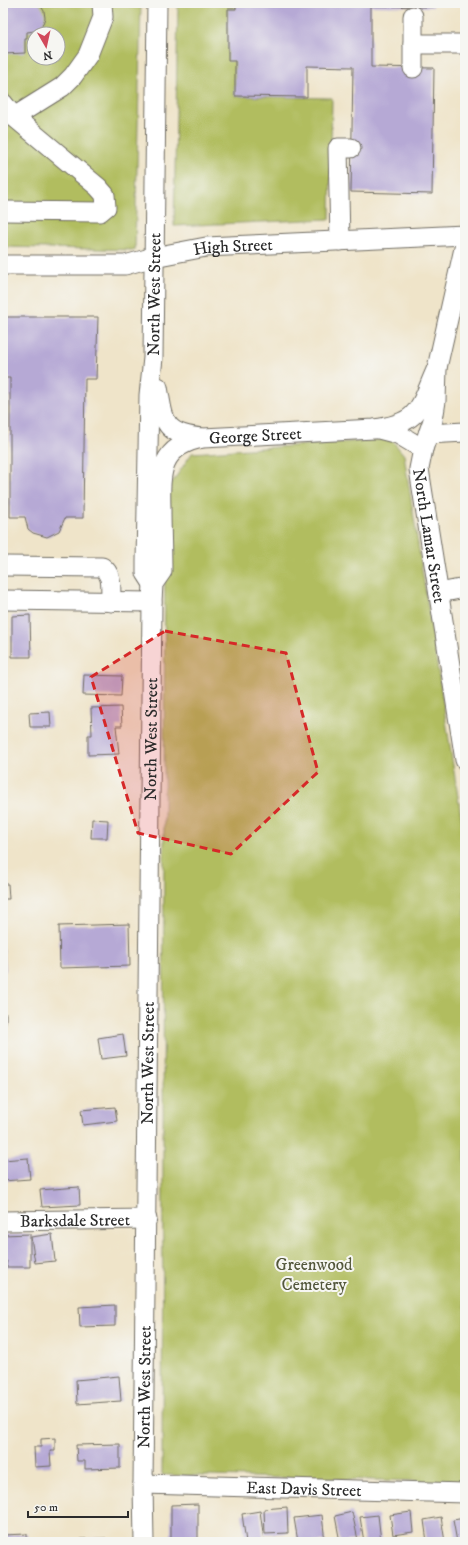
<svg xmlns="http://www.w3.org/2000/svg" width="468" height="1545" viewBox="0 0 468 1545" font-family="'IM FELL DW Pica',serif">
	<rect width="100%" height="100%" fill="#f6f6f2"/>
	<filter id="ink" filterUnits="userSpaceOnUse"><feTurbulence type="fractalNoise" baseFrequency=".025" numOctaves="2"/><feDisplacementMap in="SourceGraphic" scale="8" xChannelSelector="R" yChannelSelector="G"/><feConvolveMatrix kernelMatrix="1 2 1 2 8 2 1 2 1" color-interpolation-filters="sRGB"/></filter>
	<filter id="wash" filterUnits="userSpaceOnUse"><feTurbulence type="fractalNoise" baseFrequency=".012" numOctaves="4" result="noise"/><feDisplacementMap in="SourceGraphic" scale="16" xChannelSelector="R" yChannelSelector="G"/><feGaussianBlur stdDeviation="0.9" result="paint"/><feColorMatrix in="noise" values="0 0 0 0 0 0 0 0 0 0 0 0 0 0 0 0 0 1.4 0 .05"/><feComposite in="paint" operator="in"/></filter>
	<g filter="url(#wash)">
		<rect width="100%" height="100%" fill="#efe4c9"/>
		<!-- green -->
		<g fill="#b1bd5f" stroke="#6e7445" fill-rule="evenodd">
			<path d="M 3,3 L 141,3 L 135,250 L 3,247 ZM 34,34 L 58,34 L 58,58 L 34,58 Z"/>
			<polygon points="178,3 236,3 236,9 228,9 228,60 235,61 235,96 332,98 330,219 174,226"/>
			<polygon points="391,439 404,455 465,841 465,1482 162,1475 165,493 192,453"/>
		</g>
		<g id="blocks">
			<!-- building -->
			<g fill="#b6a9d5">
				<polygon points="3,3 39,3 44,11 45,18 42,26 35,31 27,32 27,39 25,39 25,53 3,54"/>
				<polygon points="236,3 433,3 433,7 371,6 371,67 434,68 432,194 351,192 353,67 307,66 307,97 235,96 235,61 228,61 228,9 236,9"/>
				<polygon points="3,317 98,317 96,379 85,379 83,518 65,518 59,531 47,537 33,533 28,529 25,517 10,517 10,378 3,378"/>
				<polygon points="30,615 31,657 12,657 12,616"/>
				<polygon points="3,640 5,640 6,661 3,661"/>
				<polygon points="84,675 122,676 121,696 83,695"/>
				<polygon points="121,707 122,726 116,726 119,754 88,755 88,735 92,735 91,708"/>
				<polygon points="50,712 51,727 30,727 29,713"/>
				<polygon points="92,819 108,820 107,838 91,838"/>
				<polygon points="3,884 8,884 9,899 3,899"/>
				<polygon points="129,924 130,966 60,968 59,926"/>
				<polygon points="3,949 4,949 6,971 3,971"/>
				<rect x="3" y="1014" width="3" height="9"/>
				<polygon points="123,1034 126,1056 101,1059 98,1038"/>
				<polygon points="115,1107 117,1121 83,1125 81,1110"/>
				<polygon points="28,1158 30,1179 3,1181 3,1160"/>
				<polygon points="79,1187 80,1205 42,1207 40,1190"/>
				<polygon points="30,1234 30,1267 6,1267 7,1261 3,1261 3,1235"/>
				<polygon points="52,1234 55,1261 35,1263 31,1237"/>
				<polygon points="115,1305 115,1326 80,1327 79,1307"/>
				<polygon points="119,1376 121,1401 77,1404 76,1380"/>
				<polygon points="55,1438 55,1451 50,1451 51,1466 35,1467 34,1447 41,1447 41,1439"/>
				<polygon points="120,1444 120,1468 85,1469 85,1461 77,1461 76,1445"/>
				<polygon points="198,1504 198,1539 171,1540 171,1505"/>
				<polygon points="287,1507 288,1533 265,1534 264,1509"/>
				<polygon points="260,1511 264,1541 246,1542 242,1514"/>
				<polygon points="352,1512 358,1540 340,1542 335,1516"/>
				<polygon points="411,1512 413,1532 393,1535 390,1515"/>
				<polygon points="322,1515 325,1542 298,1542 294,1518"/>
				<polygon points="378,1515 381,1541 364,1542 360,1517"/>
				<polygon points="441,1517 445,1542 427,1542 424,1520"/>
				<polygon points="465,1518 465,1542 457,1542 453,1520"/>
				<polygon points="27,1534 27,1542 3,1542 3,1535"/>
				<polygon points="106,1538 106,1542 81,1542 81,1539"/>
			</g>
		</g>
	</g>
	<g filter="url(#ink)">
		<use href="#blocks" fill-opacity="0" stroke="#706c62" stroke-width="1"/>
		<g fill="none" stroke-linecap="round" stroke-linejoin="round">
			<!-- minor casing -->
			<g stroke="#706c62" stroke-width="21">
				<g id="minor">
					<polyline points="413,16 413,68"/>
					<polyline points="413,44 465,44"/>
					<polyline points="3,103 14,117 98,187 105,195 106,207 100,212 3,211"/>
					<polyline points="14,117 62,87 73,76 88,55 103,17 102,3"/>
					<polyline points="340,241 338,148 351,148"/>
					<path id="s1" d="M 465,244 L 437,368 L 436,401 L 433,420 L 423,449 L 419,469 L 465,760"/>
					<path id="s2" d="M 3,265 L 125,265 L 154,257 L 206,247 L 465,235"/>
					<path d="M 158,387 C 164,422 163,434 202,438"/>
					<polyline points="379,429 398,434 423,449"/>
					<polyline points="428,434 465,432"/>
					<path d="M 3,566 L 102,567 C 114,575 110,590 111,602"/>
					<path id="s3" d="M 153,584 L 146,573 L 146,562 L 149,395 L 153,358 L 157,3"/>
					<polyline points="439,593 465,588"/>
					<polyline points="3,600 152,602"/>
					<path id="s4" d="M 3,1221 L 147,1219"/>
					<path id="s5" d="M 143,1484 L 465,1493"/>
					<path id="s6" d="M 144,1542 L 143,1484 L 152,602 L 153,584 L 162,571 C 162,550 161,529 161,508 C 160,472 160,446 203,438 L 374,429 C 422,423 419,407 437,368"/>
				</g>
			</g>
			<!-- minor -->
			<use href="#minor" stroke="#fff" stroke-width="19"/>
		</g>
	</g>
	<!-- marked area -->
	<path fill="#d62828" fill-opacity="0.2" stroke="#d62828" stroke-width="3" stroke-dasharray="8 5" stroke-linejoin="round" d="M 165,631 L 286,653 L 318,772 L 231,854 L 138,833 L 91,677 Z"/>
	<g text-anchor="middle" stroke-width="4" stroke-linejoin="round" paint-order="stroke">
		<!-- street labels -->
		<g font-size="17" fill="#2b2b2b" stroke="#f6f6f2">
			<text dy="6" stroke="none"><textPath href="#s2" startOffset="232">High Street</textPath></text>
			<text dy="6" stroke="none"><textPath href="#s3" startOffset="292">North West Street</textPath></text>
			<text dy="6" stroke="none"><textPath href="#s6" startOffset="1182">George Street</textPath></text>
			<text dy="6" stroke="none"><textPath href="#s1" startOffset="298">North Lamar Street</textPath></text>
			<text dy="6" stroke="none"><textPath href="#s6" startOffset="803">North West Street</textPath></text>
			<text dy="6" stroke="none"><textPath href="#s6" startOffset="479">North West Street</textPath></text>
			<text dy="6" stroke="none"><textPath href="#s4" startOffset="72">Barksdale Street</textPath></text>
			<text dy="6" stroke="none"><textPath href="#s6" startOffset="155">North West Street</textPath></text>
			<text dy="6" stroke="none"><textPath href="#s5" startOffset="161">East Davis Street</textPath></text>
		</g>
		<!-- park labels -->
		<g font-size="17" fill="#53573b" stroke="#f6f6f2">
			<text x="314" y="1270">Greenwood<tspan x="314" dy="20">Cemetery</tspan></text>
		</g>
	</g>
	<!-- margin -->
	<rect width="468" height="1545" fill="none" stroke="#f6f6f2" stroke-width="16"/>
	<!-- north arrow -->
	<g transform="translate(46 46) rotate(171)"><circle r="19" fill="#f6f6f2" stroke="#a5a5a2"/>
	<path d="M0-3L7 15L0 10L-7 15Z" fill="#d1495b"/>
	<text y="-6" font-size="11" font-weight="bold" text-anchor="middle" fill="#2b2b2b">N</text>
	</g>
	<!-- scale -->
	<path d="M28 1511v6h100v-6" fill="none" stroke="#2b2b2b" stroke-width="2"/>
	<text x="34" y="1511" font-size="12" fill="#2b2b2b" stroke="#f6f6f2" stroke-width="3" paint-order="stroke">50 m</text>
</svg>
